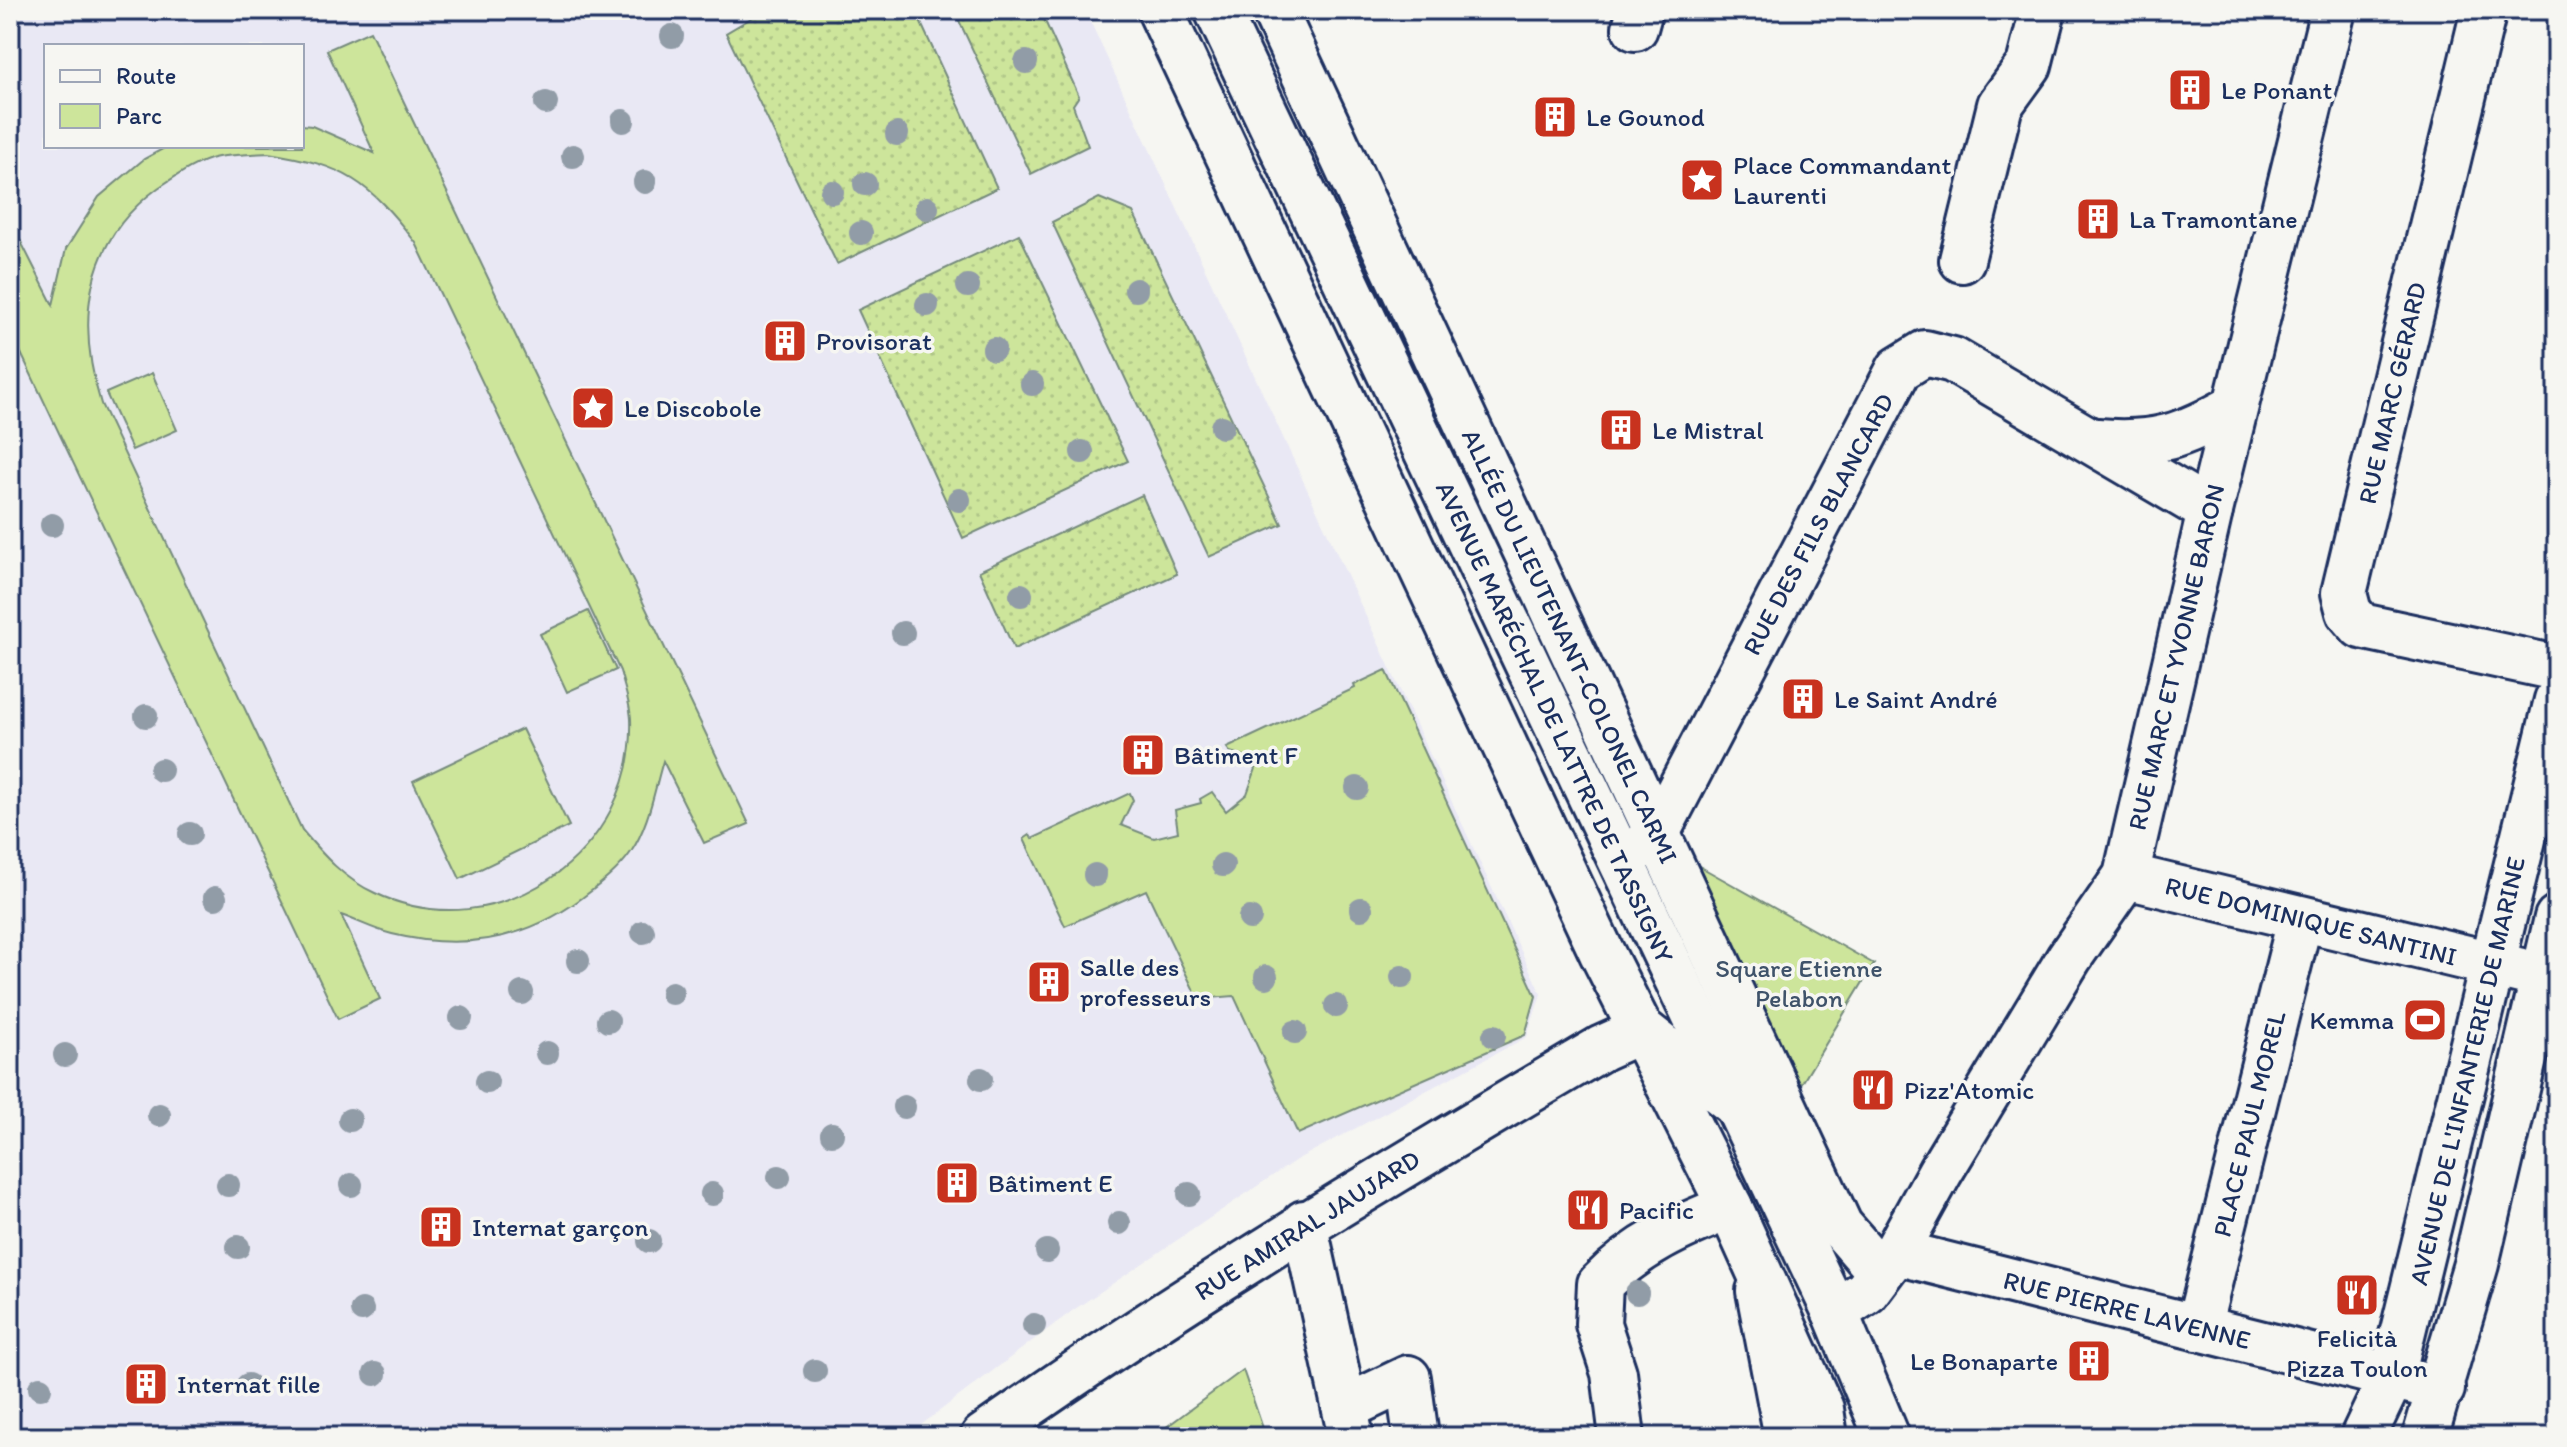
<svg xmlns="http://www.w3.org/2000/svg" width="2567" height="1447" viewBox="0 0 2567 1447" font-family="Itim,sans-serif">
	<defs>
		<pattern id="garden-dots" width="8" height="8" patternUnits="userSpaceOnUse" patternTransform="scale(2)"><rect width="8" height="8" fill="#cde59b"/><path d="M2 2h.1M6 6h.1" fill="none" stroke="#afc588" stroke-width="1.8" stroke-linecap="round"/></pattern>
	</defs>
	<rect width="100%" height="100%" fill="#f6f6f2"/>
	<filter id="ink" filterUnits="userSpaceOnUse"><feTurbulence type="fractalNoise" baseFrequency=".0125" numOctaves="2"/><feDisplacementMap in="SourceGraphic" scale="16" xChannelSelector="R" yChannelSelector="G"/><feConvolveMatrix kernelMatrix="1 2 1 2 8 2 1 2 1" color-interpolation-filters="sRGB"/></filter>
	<g filter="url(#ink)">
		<!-- built -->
		<path fill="#e9e8f4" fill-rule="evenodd" d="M 10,10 L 1085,10 L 1541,994 L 1527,1037 L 1296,1160 L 1072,1311 L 905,1437 L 10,1437 ZM 46,46 L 302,46 L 302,146 L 46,146 Z"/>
		<!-- green -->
		<g fill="#cde59b" stroke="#748a7c" stroke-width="2" fill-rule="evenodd">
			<path d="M 370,31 L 749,824 L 704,843 L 663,761 C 654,791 649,825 631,852 C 619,870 599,885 582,898 C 526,940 461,951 392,934 C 375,930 358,921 341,915 L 380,999 L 338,1019 L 10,330 L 10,220 L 53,305 L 66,249 L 99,197 L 144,159 L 168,146 L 302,146 L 302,125 L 312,126 L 374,153 L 327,50 ZM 268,153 C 345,165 368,181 416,243 L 620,671 C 624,686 630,703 631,719 C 636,853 498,951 375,893 C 344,879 323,855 302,830 L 101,404 C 76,322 84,242 158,188 C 176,176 197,161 218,157 C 234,154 252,154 268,153 Z"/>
			<polygon points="152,373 177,430 132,450 106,393"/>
			<polygon points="588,611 616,670 567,692 540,634"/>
			<polygon points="1386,670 1536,996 1525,1035 1298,1134 1234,996 1198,999 1146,890 1065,926 1024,839 1030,835 1032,839 1130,793 1133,800 1121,825 1154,838 1178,832 1175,810 1201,803 1200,799 1212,792 1226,811 1247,794 1259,760 1230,752 1227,748 1355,688 1354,685"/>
			<polygon points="522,729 569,826 460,879 413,781"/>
			<polygon points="1683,857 1874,964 1793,1098"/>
			<polygon points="1243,1370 1266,1437 1153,1437"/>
		</g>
		<!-- garden -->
		<g fill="url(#garden-dots)" stroke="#748a7c" stroke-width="2">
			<polygon points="765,10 915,10 997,188 837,264 726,33"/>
			<polygon points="954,10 1040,10 1079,96 1073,105 1088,146 1031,174"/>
			<polygon points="1099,198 1133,212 1282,524 1209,557 1052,222"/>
			<polygon points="1019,234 1128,461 963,538 858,310"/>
			<polygon points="1142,495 1177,574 1014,649 979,571"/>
		</g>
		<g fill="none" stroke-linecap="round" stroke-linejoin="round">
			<!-- minor casing -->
			<g stroke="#1b2f5e" stroke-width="50">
				<g id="minor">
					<polyline points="1274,10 1840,1226 1880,1272"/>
					<polyline points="2484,10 2344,593 2349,612 2361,626 2557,668"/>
					<polyline points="1635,28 1640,10"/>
					<polyline points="1962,260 2000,105 2029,65 2043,10"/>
					<path d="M 2097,441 C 2156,446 2183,436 2235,407"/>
					<polyline points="1643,846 1657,833 1899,369 1925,353 1953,360 2210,511"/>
					<polyline points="2126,876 2542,976"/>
					<polyline points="1304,1223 1351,1437"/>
					<polyline points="1896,1252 2442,1389"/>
					<polyline points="1759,1291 1787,1437"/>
					<polyline points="1835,1312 1866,1292 1896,1252 1940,1172 2069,958 2126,876 2210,511 2333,10"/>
					<polyline points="2198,1328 2300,920"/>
					<polyline points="1345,1408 1408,1378 1416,1437"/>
					<path d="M 983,1437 C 1183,1296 1391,1172 1602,1048 L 1642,1030 L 1735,1104"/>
					<path d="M 1622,1437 L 1614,1373 L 1598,1324 L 1600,1284 C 1638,1245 1681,1226 1730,1207"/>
				</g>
			</g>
			<!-- major casing -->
			<g stroke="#1b2f5e" stroke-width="50">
				<g id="major">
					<polyline points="1160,10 1601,951 1730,1207 1821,1409 1825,1437"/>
					<polyline points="1217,10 1835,1312 1887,1437"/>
					<polyline points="2363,1437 2392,1376 2557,700"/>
					<polyline points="2425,1437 2476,1264 2557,918"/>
				</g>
			</g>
			<!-- minor -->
			<use href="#minor" stroke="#f6f6f2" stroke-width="44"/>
			<!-- major -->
			<use href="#major" stroke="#f6f6f2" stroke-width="44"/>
		</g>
		<!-- trees -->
		<g fill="#919ca7">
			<circle cx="672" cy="36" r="12"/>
			<circle cx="1026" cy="62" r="12"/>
			<circle cx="546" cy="103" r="12"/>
			<circle cx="623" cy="121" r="12"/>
			<circle cx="897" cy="134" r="12"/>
			<circle cx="573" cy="156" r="12"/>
			<circle cx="645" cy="182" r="12"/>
			<circle cx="865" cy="184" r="12"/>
			<circle cx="832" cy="192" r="12"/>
			<circle cx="927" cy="208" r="12"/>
			<circle cx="861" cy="233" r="12"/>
			<circle cx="968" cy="286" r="12"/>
			<circle cx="1136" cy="290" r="12"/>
			<circle cx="927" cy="305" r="12"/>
			<circle cx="994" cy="349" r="12"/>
			<circle cx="1032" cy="384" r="12"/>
			<circle cx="1222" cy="427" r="12"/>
			<circle cx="1082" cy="452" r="12"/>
			<circle cx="959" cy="500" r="12"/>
			<circle cx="52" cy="525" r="12"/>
			<circle cx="1021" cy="595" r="12"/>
			<circle cx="903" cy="633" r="12"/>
			<circle cx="146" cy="716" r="12"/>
			<circle cx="161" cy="770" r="12"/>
			<circle cx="1357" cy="788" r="12"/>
			<circle cx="190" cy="834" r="12"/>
			<circle cx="1223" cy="865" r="12"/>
			<circle cx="1095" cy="875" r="12"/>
			<circle cx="215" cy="898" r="12"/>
			<circle cx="1361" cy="909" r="12"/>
			<circle cx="1250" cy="918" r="12"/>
			<circle cx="643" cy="932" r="12"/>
			<circle cx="578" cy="961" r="12"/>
			<circle cx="1266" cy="977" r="12"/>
			<circle cx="1402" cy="977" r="12"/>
			<circle cx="522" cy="993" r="12"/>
			<circle cx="672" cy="993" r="12"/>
			<circle cx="1336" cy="1006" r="12"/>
			<circle cx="461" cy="1018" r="12"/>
			<circle cx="608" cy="1021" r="12"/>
			<circle cx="1295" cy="1032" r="12"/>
			<circle cx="1494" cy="1036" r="12"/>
			<circle cx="547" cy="1053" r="12"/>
			<circle cx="65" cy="1055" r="12"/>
			<circle cx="981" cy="1079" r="12"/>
			<circle cx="487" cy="1082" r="12"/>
			<circle cx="904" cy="1107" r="12"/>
			<circle cx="159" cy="1115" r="12"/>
			<circle cx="350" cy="1120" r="12"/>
			<circle cx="832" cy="1134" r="12"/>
			<circle cx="779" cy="1177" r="12"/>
			<circle cx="228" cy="1185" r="12"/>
			<circle cx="351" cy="1185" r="12"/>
			<circle cx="712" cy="1194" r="12"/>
			<circle cx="1189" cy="1194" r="12"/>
			<circle cx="1119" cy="1223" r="12"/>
			<circle cx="649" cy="1241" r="12"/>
			<circle cx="238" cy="1247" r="12"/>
			<circle cx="1047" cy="1251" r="12"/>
			<circle cx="1637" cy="1293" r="12"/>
			<circle cx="362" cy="1310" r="12"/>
			<circle cx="1034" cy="1325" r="12"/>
			<circle cx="815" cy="1371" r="12"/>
			<circle cx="375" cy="1374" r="12"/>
			<circle cx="248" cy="1385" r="12"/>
			<circle cx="40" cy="1388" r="12"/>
		</g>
	</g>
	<!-- icons -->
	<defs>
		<g id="building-square" transform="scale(2.3)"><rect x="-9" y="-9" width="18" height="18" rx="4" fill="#c8321e" stroke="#f6f6f2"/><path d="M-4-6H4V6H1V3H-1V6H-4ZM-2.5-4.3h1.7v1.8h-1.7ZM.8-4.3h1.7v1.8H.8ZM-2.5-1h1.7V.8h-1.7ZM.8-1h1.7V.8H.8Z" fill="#fff"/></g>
		<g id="sight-square" transform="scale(2.3)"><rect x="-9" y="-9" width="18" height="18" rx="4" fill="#c8321e" stroke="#f6f6f2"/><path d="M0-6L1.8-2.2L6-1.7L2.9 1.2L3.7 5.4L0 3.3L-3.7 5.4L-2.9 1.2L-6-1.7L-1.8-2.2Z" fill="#fff"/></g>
		<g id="stadium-square" transform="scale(2.3)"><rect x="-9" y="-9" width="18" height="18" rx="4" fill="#c8321e" stroke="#f6f6f2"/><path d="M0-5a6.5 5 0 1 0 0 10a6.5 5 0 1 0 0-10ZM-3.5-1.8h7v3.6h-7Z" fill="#fff"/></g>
		<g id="restaurant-square" transform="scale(2.3)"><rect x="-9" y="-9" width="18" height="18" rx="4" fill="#c8321e" stroke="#f6f6f2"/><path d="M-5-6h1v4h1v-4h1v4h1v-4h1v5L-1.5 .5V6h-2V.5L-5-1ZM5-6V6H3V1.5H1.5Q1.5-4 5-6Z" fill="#fff"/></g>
	</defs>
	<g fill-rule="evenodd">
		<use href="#building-square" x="2190" y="90"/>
		<use href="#building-square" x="1555" y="117"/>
		<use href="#sight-square" x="1702" y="180"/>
		<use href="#building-square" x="2098" y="219"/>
		<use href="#building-square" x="785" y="341"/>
		<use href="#sight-square" x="593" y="408"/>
		<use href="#building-square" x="1621" y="430"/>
		<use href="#building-square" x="1803" y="699"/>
		<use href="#building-square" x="1143" y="755"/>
		<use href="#building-square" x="1049" y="982"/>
		<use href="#stadium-square" x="2425" y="1020"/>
		<use href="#restaurant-square" x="1873" y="1090"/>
		<use href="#building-square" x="957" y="1183"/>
		<use href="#restaurant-square" x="1588" y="1210"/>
		<use href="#building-square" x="441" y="1227"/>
		<use href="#restaurant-square" x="2357" y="1295"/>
		<use href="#building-square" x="2089" y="1361"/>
		<use href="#building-square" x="146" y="1384"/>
	</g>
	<g text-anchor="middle" stroke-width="7" stroke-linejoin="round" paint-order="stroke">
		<!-- poi labels -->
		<g font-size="26" fill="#1b2f5e" stroke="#f6f6f2" text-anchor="start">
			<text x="2221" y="99">Le Ponant</text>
			<text x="1586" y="126">Le Gounod</text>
			<text x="1733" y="174">Place Commandant<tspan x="1733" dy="30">Laurenti</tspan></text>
			<text x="2129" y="228">La Tramontane</text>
			<text x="816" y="350">Provisorat</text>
			<text x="624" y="417">Le Discobole</text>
			<text x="1652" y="439">Le Mistral</text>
			<text x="1834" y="708">Le Saint André</text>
			<text x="1174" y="764">Bâtiment F</text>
			<text x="1080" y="976">Salle des<tspan x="1080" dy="30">professeurs</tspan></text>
			<text x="2394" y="1029" text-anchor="end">Kemma</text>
			<text x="1904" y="1099">Pizz'Atomic</text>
			<text x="988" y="1192">Bâtiment E</text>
			<text x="1619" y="1219">Pacific</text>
			<text x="472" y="1236">Internat garçon</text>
			<text x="2357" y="1347" text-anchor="middle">Felicità<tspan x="2357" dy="30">Pizza Toulon</tspan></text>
			<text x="2058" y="1370" text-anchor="end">Le Bonaparte</text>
			<text x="177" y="1393">Internat fille</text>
		</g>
		<!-- street labels -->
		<g font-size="26" fill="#1b2f5e" stroke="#f6f6f2">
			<text transform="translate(2392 393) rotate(-77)" y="9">RUE MARC GÉRARD</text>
			<text transform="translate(1818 524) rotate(-62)" y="9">RUE DES FILS BLANCARD</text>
			<text transform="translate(1570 646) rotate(65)" y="9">ALLÉE DU LIEUTENANT-COLONEL CARMI</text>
			<text transform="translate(2176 657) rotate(-77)" y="9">RUE MARC ET YVONNE BARON</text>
			<text transform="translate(1555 722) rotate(65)" y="9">AVENUE MARÉCHAL DE LATTRE DE TASSIGNY</text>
			<text transform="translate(2311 921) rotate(14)" y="9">RUE DOMINIQUE SANTINI</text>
			<text transform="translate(2467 1071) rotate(-77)" y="9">AVENUE DE L'INFANTERIE DE MARINE</text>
			<text transform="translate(2249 1124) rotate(-76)" y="9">PLACE PAUL MOREL</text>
			<text transform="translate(1307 1225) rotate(-32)" y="9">RUE AMIRAL JAUJARD</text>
			<text transform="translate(2127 1310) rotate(14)" y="9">RUE PIERRE LAVENNE</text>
		</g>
		<!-- park labels -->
		<g font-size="26" fill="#3f536a" stroke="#f6f6f2">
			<text x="1799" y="977">Square Etienne<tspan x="1799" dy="30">Pelabon</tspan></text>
		</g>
	</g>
	<!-- margin -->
	<rect width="2567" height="1447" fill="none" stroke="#f6f6f2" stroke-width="40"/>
	<rect x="20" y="20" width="2527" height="1407" fill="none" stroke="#1b2f5e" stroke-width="3" filter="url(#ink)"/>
	<!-- legend -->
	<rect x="44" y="44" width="260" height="104" fill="#f6f6f2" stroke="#9ea6b7" stroke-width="2"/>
	<rect x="60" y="70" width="40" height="12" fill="#f6f6f2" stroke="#9ea6b7" stroke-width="2"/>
	<text x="116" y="84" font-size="24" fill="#1b2f5e">Route</text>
	<rect x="60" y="104" width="40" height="24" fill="#cde59b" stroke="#9ea6b7" stroke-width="2"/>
	<text x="116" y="124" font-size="24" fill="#1b2f5e">Parc</text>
</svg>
